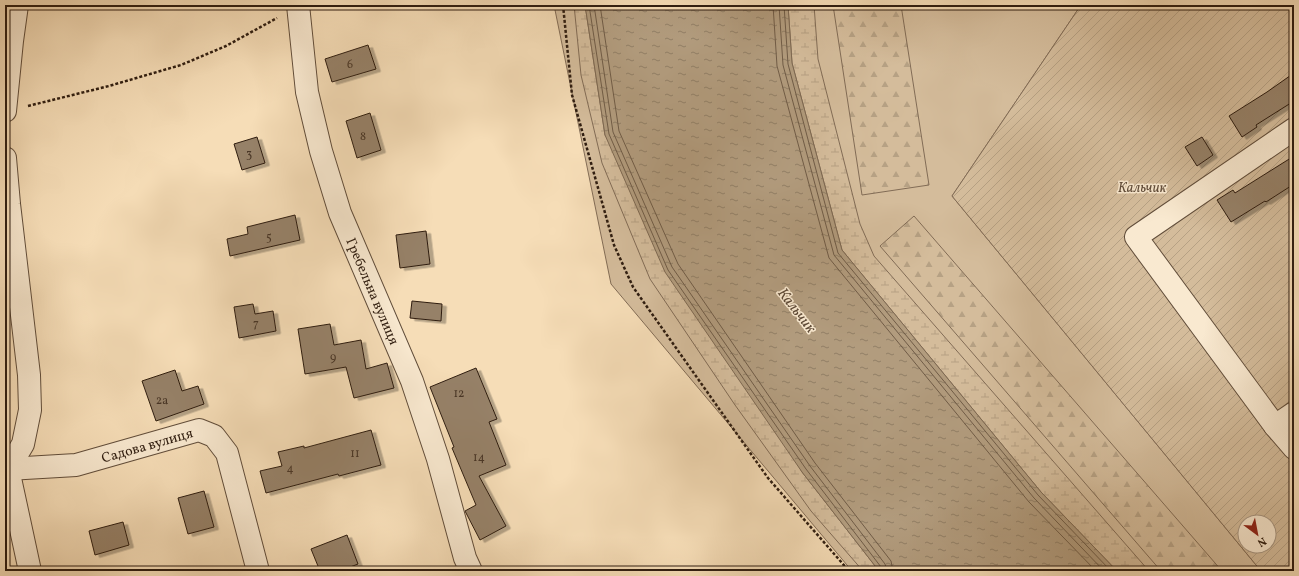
<svg xmlns="http://www.w3.org/2000/svg" width="1299" height="576" viewBox="0 0 1299 576" font-family="Vollkorn,serif">
	<defs>
		<pattern id="forest-firs" width="22" height="20" patternUnits="userSpaceOnUse"><rect width="22" height="20" fill="#d4bc9b"/><path d="M5 1l3.5 6h-7zM16 11l3.5 6h-7z" fill="#b6a184"/></pattern>
		<pattern id="wetland-marsh" width="20" height="14" patternUnits="userSpaceOnUse"><rect width="20" height="14" fill="#d4bc9b"/><path d="M1 5h8M5 5V1M11 12h8M15 12V8" fill="none" stroke="#b6a184"/></pattern>
		<pattern id="garden-furrows" width="10" height="10" patternUnits="userSpaceOnUse"><rect width="10" height="10" fill="#d4bc9b"/><path d="M-1 1l2-2M0 10L10 0M9 11l2-2" fill="none" stroke="#b6a184"/></pattern>
		<pattern id="water-ripples" width="26" height="14" patternUnits="userSpaceOnUse"><rect width="26" height="14" fill="#b29c7e"/><path d="M2 4q2-2 4 0t4 0M15 11q2-2 4 0t4 0" fill="none" stroke="#917f66"/></pattern>
		<filter id="shadow"><feDropShadow dx="4.5" dy="2.5" stdDeviation="0" flood-color="#0004"/></filter>
	</defs>
	<rect width="100%" height="100%" fill="#f6ddb7"/>
	<filter id="stains"><feTurbulence type="fractalNoise" baseFrequency=".005" numOctaves="4"/><feColorMatrix values="0 0 0 0 .2 0 0 0 0 .09 0 0 0 0 .02 0 0 0 .5 -.17"/></filter>
	<radialGradient id="worn" r=".72"><stop offset=".6" stop-color="#630" stop-opacity="0"/><stop offset="1" stop-color="#630" stop-opacity=".3"/></radialGradient>
	<!-- green -->
	<polygon fill="#d4bc9b" stroke="#826c56" points="554,5 1081,5 952,196 1261,571 852,571 611,284"/>
	<!-- forest -->
	<g fill="url(#forest-firs)" stroke="#826c56">
		<polygon points="833,5 901,5 929,185 862,195"/>
		<polygon points="914,216 1222,571 1161,571 880,246"/>
	</g>
	<!-- wetland -->
	<g fill="url(#wetland-marsh)" stroke="#826c56">
		<polygon points="574,5 585,5 605,135 802,472 879,571 863,571 811,511 735,405 650,279 602,163 581,75"/>
		<polygon points="788,5 814,5 818,59 860,224 874,256 1149,571 1117,571 1041,492 842,250 792,63"/>
	</g>
	<!-- garden -->
	<path fill="url(#garden-furrows)" stroke="#826c56" fill-rule="evenodd" d="M 1081,5 L 1294,5 L 1294,571 L 1261,571 L 952,196 ZM 1245,522 L 1269,522 L 1269,546 L 1245,546 Z"/>
	<!-- water -->
	<polygon fill="url(#water-ripples)" stroke="#7e6952" points="585,5 788,5 792,63 842,250 1041,492 1117,571 879,571 802,472 665,272 605,135"/>
	<g fill="none" stroke-linecap="round" stroke-linejoin="round">
		<!-- shore -->
		<g stroke="#705c47" stroke-width="1">
			<polyline points="589,5 609,134 668,270 806,469 881,567 882,571"/>
			<polyline points="594,5 613,132 672,267 810,466 885,564 887,571"/>
			<polyline points="600,5 619,131 678,264 815,463 891,561 893,571"/>
			<polyline points="773,5 777,66 829,258 1029,502 1096,571"/>
			<polyline points="779,5 783,65 834,255 1034,498 1104,571"/>
			<polyline points="784,5 788,64 838,253 1038,495 1111,571"/>
		</g>
	</g>
	<!-- building -->
	<g fill="#968167" stroke="#2f1d10" filter="url(#shadow)">
		<polygon points="368,45 376,69 332,82 325,59"/>
		<polygon points="1294,73 1294,101 1256,125 1257,127 1242,137 1229,116 1267,92"/>
		<polygon points="370,113 381,150 357,158 346,121"/>
		<polygon points="257,137 265,163 242,170 234,144"/>
		<polygon points="1202,137 1213,155 1197,166 1185,147"/>
		<polygon points="1294,156 1294,184 1266,202 1265,201 1231,222 1217,200 1233,190 1235,193"/>
		<polygon points="295,215 300,240 230,256 227,239 248,234 247,227"/>
		<polygon points="426,231 430,264 400,268 396,235"/>
		<polygon points="412,301 442,304 441,321 410,318"/>
		<polygon points="253,304 255,314 273,311 276,331 239,338 234,307"/>
		<polygon points="330,324 334,345 361,340 366,369 387,363 394,388 354,398 346,367 305,374 298,329"/>
		<polygon points="476,368 497,419 489,422 506,465 479,476 506,526 480,540 465,511 476,505 452,448 454,447 430,387"/>
		<polygon points="175,370 182,391 198,386 204,404 156,421 142,381"/>
		<polygon points="371,430 381,465 339,476 338,474 266,493 260,471 282,466 278,452 304,446 304,448"/>
		<polygon points="204,491 214,527 188,534 178,498"/>
		<polygon points="123,522 129,545 95,555 89,531"/>
		<polygon points="347,535 358,564 340,571 320,571 311,549"/>
	</g>
	<g fill="none" stroke-linecap="round" stroke-linejoin="round">
		<!-- minor casing -->
		<g stroke="#614d3a" stroke-width="24">
			<g id="minor">
				<polyline points="298,5 307,92 321,151 340,213 412,381 438,459 465,558 471,571"/>
				<polyline points="5,111 12,41 17,5"/>
				<polyline points="1294,129 1136,237 1275,426 1294,448"/>
				<polyline points="5,158 9,204 29,375 30,410 23,444 8,469 5,471"/>
				<polyline points="1275,426 1294,413"/>
				<polyline points="8,469 76,465 199,430 214,436 227,453 258,571"/>
				<polyline points="8,469 30,571"/>
			</g>
		</g>
		<!-- path -->
		<g stroke="#2f1d10" stroke-width="2.5" stroke-dasharray="3 2" stroke-linecap="butt">
			<polyline points="563,5 572,95 614,245 633,287 768,478 849,571"/>
			<polyline points="28,106 109,86 181,65 226,46 277,18"/>
		</g>
		<!-- minor -->
		<use href="#minor" stroke="#f9e9d0" stroke-width="22"/>
	</g>
	<g text-anchor="middle" stroke-width="3" stroke-linejoin="round" paint-order="stroke">
		<!-- number labels -->
		<g font-size="12" fill="#493626">
			<text x="350" y="68">6</text>
			<text x="363" y="140">8</text>
			<text x="249" y="158">3</text>
			<text x="269" y="241">5</text>
			<text x="256" y="327">7</text>
			<text x="333" y="361">9</text>
			<text x="459" y="397">12</text>
			<text x="162" y="404">2а</text>
			<text x="355" y="457">11</text>
			<text x="479" y="461">14</text>
			<text x="290" y="472">4</text>
		</g>
		<!-- park labels -->
		<g font-size="14" font-style="italic" fill="#614d3a" stroke="#f9e9d0">
			<text x="1142" y="192">Кальчик</text>
		</g>
		<!-- street labels -->
		<g font-size="14" fill="#2f1d10" stroke="#f9e9d0">
			<text transform="translate(373 291) rotate(67)" y="5">Гребельна вулиця</text>
			<text transform="translate(147 445) rotate(-16)" y="5">Садова вулиця</text>
		</g>
		<!-- water labels -->
		<g font-size="15" font-style="italic" fill="#5d4936" stroke="#f9e9d0">
			<text transform="translate(797 310) rotate(52)" y="5">Кальчик</text>
		</g>
	</g>
	<!-- margin -->
	<rect width="1299" height="576" fill="none" stroke="#f6ddb7" stroke-width="20"/>
	<rect x="6" y="6" width="1287" height="564" fill="none" stroke="#2f1d10" stroke-width="2"/>
	<rect x="10" y="10" width="1279" height="556" fill="none" stroke="#2f1d10"/>
	<!-- north arrow -->
	<g transform="translate(1257 534) rotate(148)"><circle r="19" fill="#f9e9d0" stroke="#a89783"/>
	<path d="M0-3L7 15L0 10L-7 15Z" fill="#8f2418"/>
	<text y="-6" font-size="11" font-weight="bold" text-anchor="middle" fill="#2f1d10">N</text>
	</g>
	<rect width="100%" height="100%" filter="url(#stains)"/>
	<rect width="100%" height="100%" fill="url(#worn)"/>
</svg>
